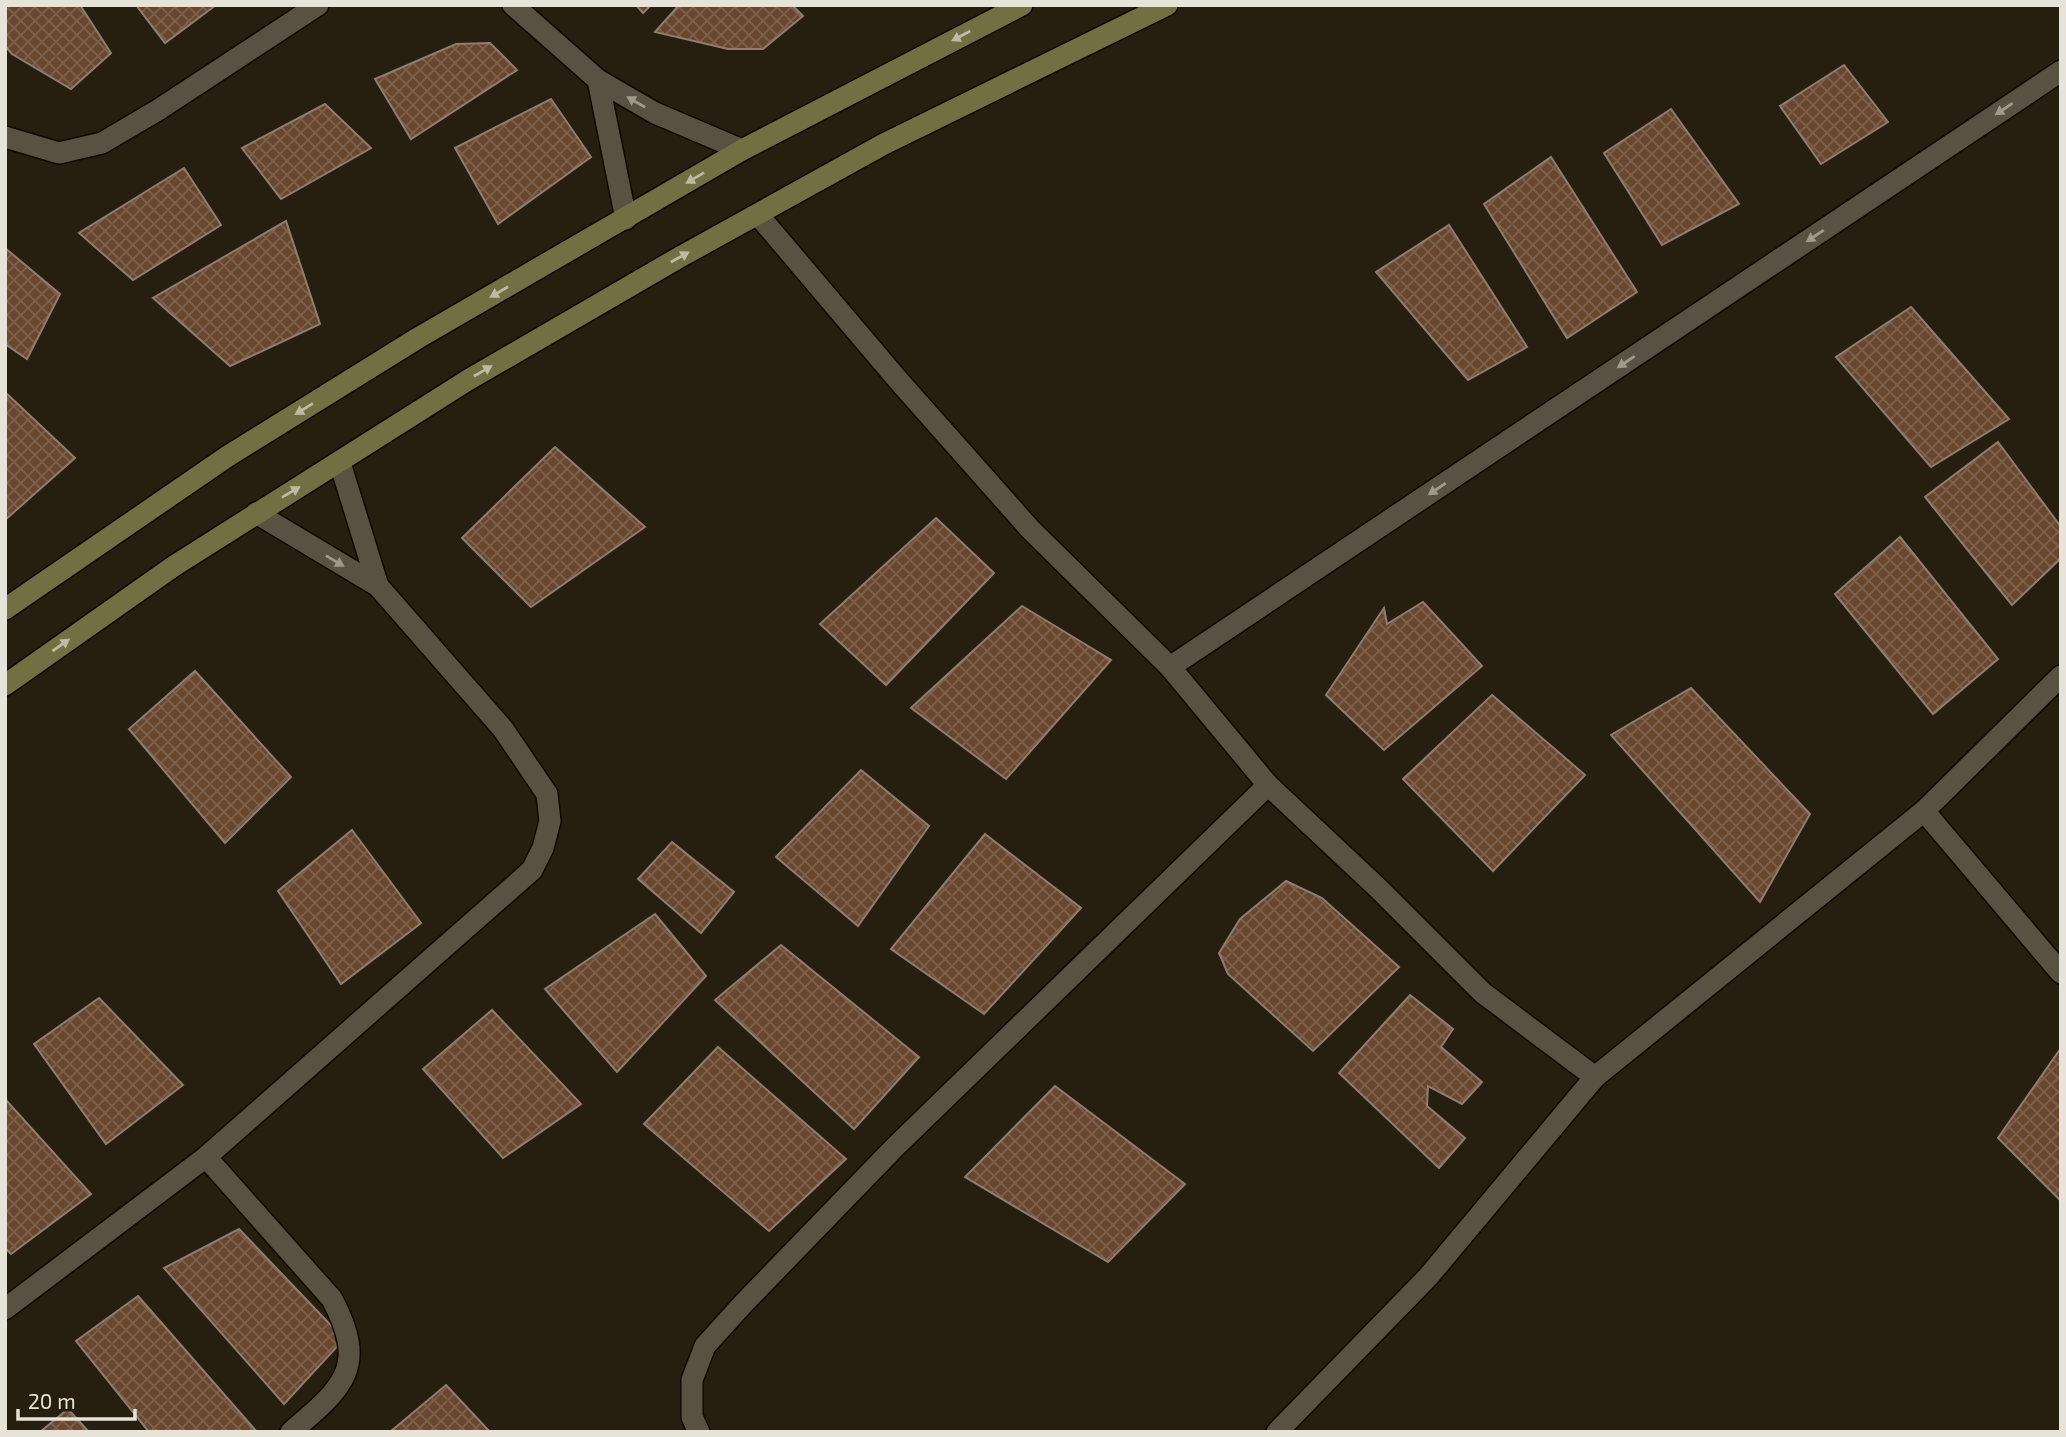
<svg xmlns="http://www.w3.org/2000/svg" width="2066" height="1437" viewBox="0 0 2066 1437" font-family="'Exo 2',sans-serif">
	<defs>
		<pattern id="building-cross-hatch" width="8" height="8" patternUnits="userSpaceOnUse" patternTransform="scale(1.75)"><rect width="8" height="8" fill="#69472e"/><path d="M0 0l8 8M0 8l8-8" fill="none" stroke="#7e614c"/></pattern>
	</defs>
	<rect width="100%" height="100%" fill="#261f0f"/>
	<!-- building -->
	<g fill="url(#building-cross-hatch)" stroke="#8f7d71" stroke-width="2">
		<polygon points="5,5 80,5 111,53 71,89 12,54 5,46"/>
		<polygon points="136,5 216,5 165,43"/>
		<polygon points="636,5 651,5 643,13"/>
		<polygon points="679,5 792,5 803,16 763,49 728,49 655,32"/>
		<polygon points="490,43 517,70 411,139 375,79 456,44"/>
		<polygon points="1844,65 1888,122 1821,164 1780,106"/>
		<polygon points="551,99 591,157 498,224 455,148"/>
		<polygon points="325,104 371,148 281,199 242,148"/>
		<polygon points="1671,109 1739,204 1662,245 1604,153"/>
		<polygon points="1551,157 1637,292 1567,338 1484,204"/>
		<polygon points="184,168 221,225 133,280 79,233"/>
		<polygon points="286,221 320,324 230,366 153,298"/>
		<polygon points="1449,225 1527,347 1468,380 1376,272"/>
		<polygon points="5,248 60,294 27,359 5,344"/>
		<polygon points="1911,307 2009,419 1931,467 1836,357"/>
		<polygon points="5,392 75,458 5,520"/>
		<polygon points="1998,442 2061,527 2061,558 2012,605 1925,497"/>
		<polygon points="555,447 645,527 531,607 462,538"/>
		<polygon points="936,518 994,573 886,685 820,624"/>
		<polygon points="1900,537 1998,659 1933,714 1835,594"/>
		<polygon points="1423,602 1482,666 1384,750 1326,695 1384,608 1387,624"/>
		<polygon points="1022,606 1111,660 1006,779 911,708"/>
		<polygon points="195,671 291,777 225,843 129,729"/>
		<polygon points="1691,688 1810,814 1760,902 1611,735"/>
		<polygon points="1492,695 1585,775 1493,871 1403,779"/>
		<polygon points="861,770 929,826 858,926 776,857"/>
		<polygon points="352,830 421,923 341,984 278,891"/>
		<polygon points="985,834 1081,908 984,1014 891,949"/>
		<polygon points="672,842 734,892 701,933 638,879"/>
		<polygon points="1286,881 1322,898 1399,967 1313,1051 1228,974 1219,953 1240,919"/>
		<polygon points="655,914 706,976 617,1072 545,989"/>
		<polygon points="781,945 919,1057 854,1129 715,1000"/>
		<polygon points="1410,995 1453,1029 1441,1047 1482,1082 1462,1104 1428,1086 1427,1106 1465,1138 1439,1168 1339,1073"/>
		<polygon points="99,998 183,1085 106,1144 34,1044"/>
		<polygon points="492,1010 581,1104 503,1158 423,1069"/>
		<polygon points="718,1047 846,1159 769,1231 644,1124"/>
		<polygon points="2061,1048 2061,1201 1998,1138"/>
		<polygon points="1055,1086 1185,1184 1108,1262 965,1177"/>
		<polygon points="5,1099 91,1194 11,1254 5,1248"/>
		<polygon points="239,1229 344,1339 284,1404 164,1268"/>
		<polygon points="138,1296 257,1432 149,1432 76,1341"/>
		<polygon points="446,1385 490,1432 390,1432"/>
		<polygon points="68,1409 89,1432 40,1432"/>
	</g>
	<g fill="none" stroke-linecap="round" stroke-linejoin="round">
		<!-- street casing -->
		<g stroke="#0f0800" stroke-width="24">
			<g id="street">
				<polyline points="513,5 598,80 655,113 742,150"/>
				<polyline points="598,80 626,219"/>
				<polyline points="5,137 59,153 102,143 158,110 318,5"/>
				<polyline points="759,216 898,380 1030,529 1170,667 1268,785 1379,889 1483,993 1595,1077 1924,811 2061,676"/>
				<polyline points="340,463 378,586"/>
				<polyline points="1170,667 2061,71"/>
				<polyline points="1924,811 2061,973"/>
				<path d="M 206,1157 L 332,1299 C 368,1367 344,1387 291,1432"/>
				<polyline points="5,1309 206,1157 532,870 543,848 550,821 547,794 503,729 378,586 256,513"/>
				<polyline points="699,1432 692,1417 692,1380 705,1346 743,1304 895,1147 1268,785"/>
				<polyline points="1277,1432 1428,1277 1595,1077"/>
			</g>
		</g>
		<!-- secondary casing -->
		<g stroke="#0f0800" stroke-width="24">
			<g id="secondary">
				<polyline points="5,609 228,456 418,338 742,150 1022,5"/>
				<polyline points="5,685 174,566 468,380 680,257 884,144 1167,5"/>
			</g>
		</g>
		<!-- street -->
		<use href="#street" stroke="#595141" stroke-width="21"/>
		<!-- secondary -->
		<use href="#secondary" stroke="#726f42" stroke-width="21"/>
	</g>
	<!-- one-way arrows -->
	<defs><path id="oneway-solid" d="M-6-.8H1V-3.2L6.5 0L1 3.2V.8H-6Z" transform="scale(1.75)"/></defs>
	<g fill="#bebaa4">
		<use href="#oneway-solid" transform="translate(961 36) rotate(152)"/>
		<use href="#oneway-solid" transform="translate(695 178) rotate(149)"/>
		<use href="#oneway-solid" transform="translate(680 257) rotate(-29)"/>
		<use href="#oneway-solid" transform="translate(499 292) rotate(150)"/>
		<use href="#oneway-solid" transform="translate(483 371) rotate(-30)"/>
		<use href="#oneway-solid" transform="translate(304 409) rotate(148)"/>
		<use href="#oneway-solid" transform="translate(291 492) rotate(-31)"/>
		<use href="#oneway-solid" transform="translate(61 645) rotate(-35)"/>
	</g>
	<g fill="#a09a8d">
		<use href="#oneway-solid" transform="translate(636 102) rotate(-150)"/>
		<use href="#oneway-solid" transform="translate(2004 109) rotate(146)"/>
		<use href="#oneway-solid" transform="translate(1815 236) rotate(146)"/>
		<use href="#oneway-solid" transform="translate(1626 362) rotate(146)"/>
		<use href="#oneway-solid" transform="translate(1437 489) rotate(146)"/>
		<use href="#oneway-solid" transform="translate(335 561) rotate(31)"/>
	</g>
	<!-- border -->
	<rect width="2066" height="1437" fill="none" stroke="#e7e3d9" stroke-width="14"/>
	<!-- scale -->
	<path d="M18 1409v10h117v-10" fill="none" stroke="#e7e3d9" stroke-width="3.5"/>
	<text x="28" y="1409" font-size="21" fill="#e7e3d9" stroke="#261f0f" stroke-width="5" paint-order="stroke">20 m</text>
</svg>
